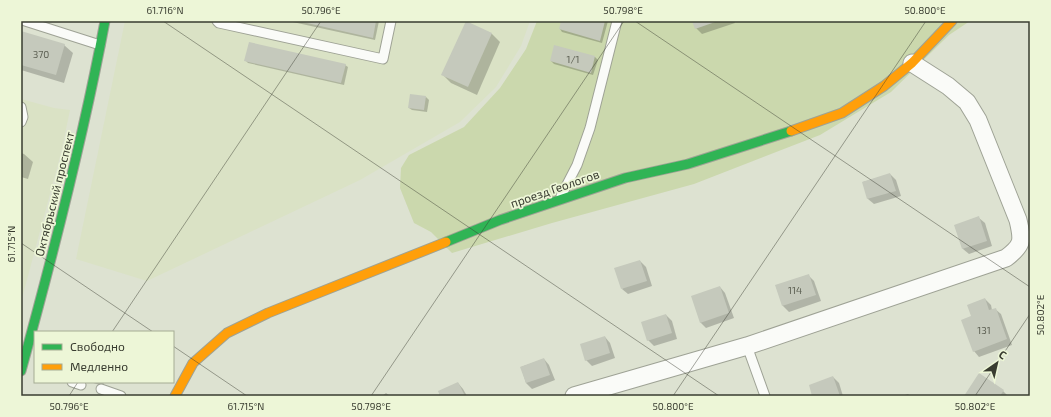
<svg xmlns="http://www.w3.org/2000/svg" width="1051" height="417" viewBox="0 0 1051 417" font-family="'Exo 2',sans-serif">
	<rect width="100%" height="100%" fill="#dde2d1"/>
	<!-- built -->
	<g fill="#dae2c5">
		<polygon points="125,21 530,21 521,46 496,87 460,122 360,180 147,281 76,259"/>
		<polygon points="21,99 54,108 70,110 61,153 21,302"/>
	</g>
	<!-- green -->
	<polygon fill="#cbd8ad" points="537,21 970,21 949,35 891,92 820,135 694,184 552,223 452,253 431,232 414,223 400,188 401,168 409,155 464,127 500,88 526,49"/>
	<!-- shadow -->
	<g fill="#0003">
		<polygon points="288,21 379,21 375,40"/>
		<polygon points="562,21 608,21 602,43 562,32 560,29"/>
		<polygon points="693,21 734,21 735,23 702,34 696,28"/>
		<polygon points="466,23 492,34 500,42 477,95 451,83 443,75"/>
		<polygon points="21,32 64,45 73,53 64,83 21,70"/>
		<polygon points="555,46 595,57 598,60 593,75 554,64 551,61"/>
		<polygon points="246,61 345,65 348,67 344,85 248,63"/>
		<polygon points="426,97 429,100 427,112 412,110 409,108"/>
		<polygon points="21,153 24,154 33,162 28,179 21,177"/>
		<polygon points="890,174 896,180 901,196 874,204 868,199 863,182"/>
		<polygon points="979,218 985,223 992,246 969,254 963,249 955,226"/>
		<polygon points="640,261 646,267 652,286 628,294 622,289"/>
		<polygon points="808,275 814,281 821,301 789,312 783,306 776,286"/>
		<polygon points="720,287 725,293 734,318 706,328 700,322"/>
		<polygon points="985,299 991,305 992,310 995,309 1001,314 1012,345 979,357 974,351"/>
		<polygon points="666,315 672,321 677,339 654,346 648,340"/>
		<polygon points="605,337 610,343 615,358 592,366 586,360"/>
		<polygon points="544,359 549,365 555,380 532,389 526,383 521,367"/>
		<polygon points="833,377 839,383 843,396 814,396"/>
		<polygon points="90,382 104,382 103,386"/>
		<polygon points="458,383 463,389 467,396 442,396"/>
		<polygon points="1003,391 1008,396 965,396"/>
		<polygon points="386,393 390,396 382,396"/>
		<polygon points="908,394 910,396 902,396"/>
	</g>
	<!-- building -->
	<g fill="#c5c9bc">
		<polygon points="298,21 376,21 373,38"/>
		<polygon points="466,21 492,33 468,87 441,75"/>
		<polygon points="561,21 605,21 600,41 559,29"/>
		<polygon points="692,21 718,21 695,29"/>
		<polygon points="21,31 65,44 56,75 21,65"/>
		<polygon points="249,42 346,64 341,83 244,61"/>
		<polygon points="554,45 595,56 591,73 550,61"/>
		<polygon points="410,94 426,96 424,110 408,108"/>
		<polygon points="890,173 896,191 867,199 862,182"/>
		<polygon points="979,216 987,241 962,249 954,225"/>
		<polygon points="640,260 647,281 621,289 614,268"/>
		<polygon points="809,274 816,295 782,306 775,285"/>
		<polygon points="720,286 729,313 700,323 691,296"/>
		<polygon points="985,298 989,310 996,308 1007,339 973,352 961,320 971,316 967,305"/>
		<polygon points="666,314 672,333 647,341 641,322"/>
		<polygon points="605,336 610,353 585,361 580,344"/>
		<polygon points="544,358 550,375 526,383 520,367"/>
		<polygon points="979,373 1004,390 1000,396 964,396"/>
		<polygon points="833,376 840,396 812,396 809,385"/>
		<polygon points="458,382 465,396 440,396 438,391"/>
	</g>
	<g fill="none" stroke-linecap="round" stroke-linejoin="round">
		<!-- lane casing -->
		<g stroke="#9ea295" stroke-width="11">
			<g id="lane">
				<polyline points="25,21 100,45"/>
				<polyline points="217,21 219,23 383,59 391,21"/>
				<polyline points="21,107 23,117 21,122"/>
				<polyline points="561,196 577,165 590,128 617,21"/>
				<polyline points="747,346 765,396"/>
				<polyline points="72,382 81,385"/>
				<polyline points="101,389 121,396"/>
			</g>
		</g>
		<!-- street casing -->
		<g stroke="#9ea295" stroke-width="19">
			<path id="street" d="M 574,396 L 747,346 L 1006,258 C 1023,245 1023,241 1018,220 L 978,120 L 967,102 L 948,86 L 912,63"/>
		</g>
		<!-- fast casing -->
		<g stroke="#9ea295" stroke-width="11">
			<g id="fast">
				<polyline points="446,242 500,220 625,178 688,164 791,131"/>
				<path d="M 21,371 C 53,255 83,139 105,21"/>
			</g>
		</g>
		<!-- slow casing -->
		<g stroke="#9ea295" stroke-width="11">
			<g id="slow">
				<polyline points="791,131 842,113 884,86 912,63 952,21"/>
				<polyline points="175,396 193,363 227,333 268,313 446,242"/>
			</g>
		</g>
		<!-- lane -->
		<use href="#lane" stroke="#fafbf8" stroke-width="9"/>
		<!-- street -->
		<use href="#street" stroke="#fafbf8" stroke-width="17"/>
		<!-- fast -->
		<use href="#fast" stroke="#30b455" stroke-width="9"/>
		<!-- slow -->
		<use href="#slow" stroke="#ff9f0a" stroke-width="9"/>
	</g>
	<!-- ticks -->
	<path fill="none" stroke="#393c30" stroke-width="1" stroke-opacity="0.45" d="M 163,21 L 719,396M 635,21 L 1030,287M 21,243 L 153,332M 112,332 L 321,21M 173,346 L 247,396M 69,396 L 78,382M 371,396 L 624,21M 673,396 L 926,21M 975,396 L 1030,314"/>
	<g text-anchor="middle" stroke-width="3.5" stroke-linejoin="round" paint-order="stroke">
		<!-- number labels -->
		<g font-size="10" fill="#5e6154">
			<text x="41" y="58">370</text>
			<text x="573" y="63">1/1</text>
			<text x="795" y="294">114</text>
			<text x="984" y="334">131</text>
		</g>
		<!-- street labels -->
		<g font-size="12" fill="#393c30" stroke="#edf6d7">
			<text transform="translate(555 189) rotate(-19)" y="4">проезд Геологов</text>
			<text transform="translate(55 194) rotate(-76)" y="4">Октябрьский проспект</text>
		</g>
	</g>
	<!-- border -->
	<rect width="1051" height="417" fill="none" stroke="#edf6d7" stroke-width="44"/>
	<!-- legend -->
	<rect x="34" y="331" width="140" height="52" fill="#edf6d7" stroke="#a5ac94"/>
	<rect x="42" y="344" width="20" height="6" fill="#30b455" stroke="#a5ac94"/>
	<text x="70" y="351" font-size="12" fill="#393c30">Свободно</text>
	<rect x="42" y="364" width="20" height="6" fill="#ff9f0a" stroke="#a5ac94"/>
	<text x="70" y="371" font-size="12" fill="#393c30">Медленно</text>
	<!-- north arrow -->
	<g transform="translate(997 363) rotate(34)" stroke="#edf6d7" stroke-width="3" paint-order="stroke">
	<path d="M0-3L7 15L0 10L-7 15Z" fill="#393c30"/>
	<text y="-6" font-size="11" font-weight="bold" text-anchor="middle" fill="#393c30">С</text>
	</g>
	<rect x="22" y="22" width="1007" height="373" fill="none" stroke="#393c30" stroke-width="1.5"/>
	<g font-size="10" text-anchor="middle" fill="#393c30">
		<text x="165" y="14">61.716°N</text>
		<text x="321" y="14">50.796°E</text>
		<text x="623" y="14">50.798°E</text>
		<text x="925" y="14">50.800°E</text>
		<text transform="translate(11 244) rotate(-90)" y="4">61.715°N</text>
		<text transform="translate(1040 315) rotate(-90)" y="4">50.802°E</text>
		<text x="69" y="410">50.796°E</text>
		<text x="246" y="410">61.715°N</text>
		<text x="371" y="410">50.798°E</text>
		<text x="673" y="410">50.800°E</text>
		<text x="975" y="410">50.802°E</text>
	</g>
</svg>
